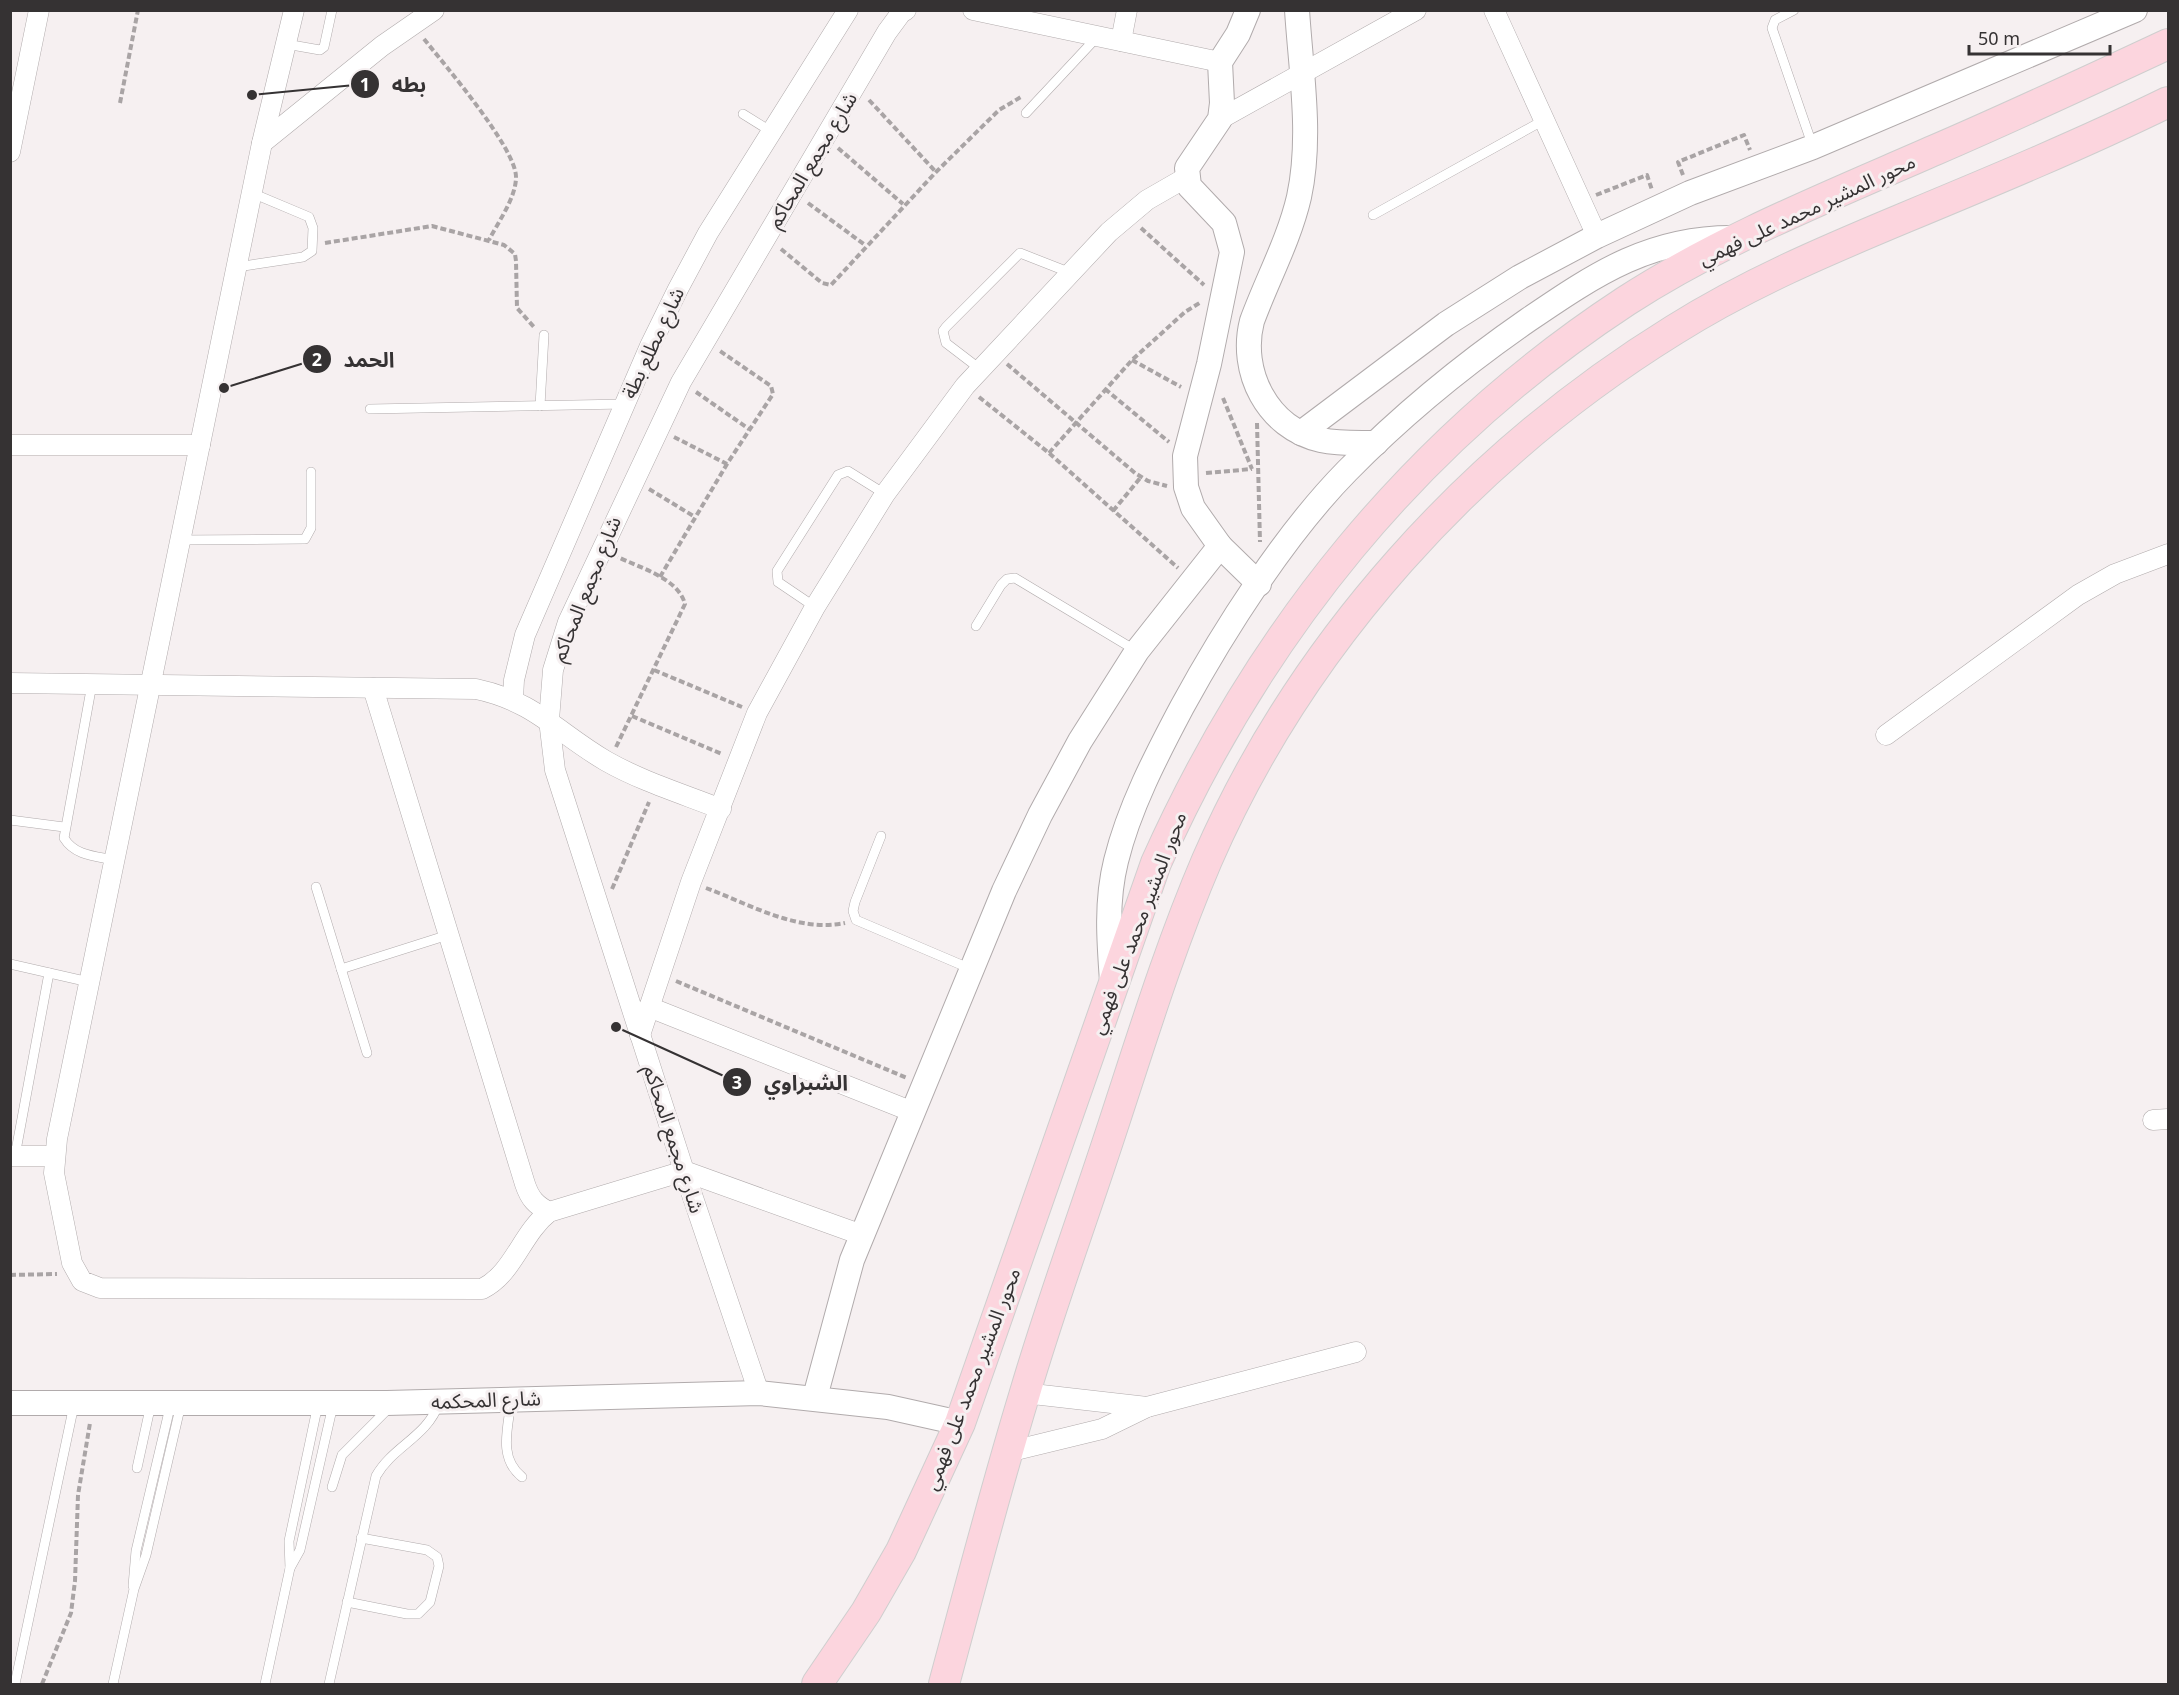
<svg xmlns="http://www.w3.org/2000/svg" width="2179" height="1695" viewBox="0 0 2179 1695" font-family="'Noto Sans','Noto Sans Arabic',sans-serif">
	<rect width="100%" height="100%" fill="#f6f0f1"/>
	<g fill="none" stroke-linecap="round" stroke-linejoin="round">
		<!-- service casing -->
		<g stroke="#b1abac" stroke-width="10">
			<g id="service">
				<polyline points="1794,10 1775,20 1772,28 1813,147"/>
				<polyline points="286,44 320,50 324,47 332,10"/>
				<polyline points="1026,113 1098,36"/>
				<polyline points="743,114 772,132"/>
				<polyline points="1373,215 1544,120"/>
				<polyline points="237,267 303,257 312,251 313,228 309,217 252,193"/>
				<polyline points="980,369 946,343 943,331 946,327 1020,253 1071,273"/>
				<polyline points="540,406 544,335"/>
				<polyline points="370,409 625,404"/>
				<polyline points="180,540 305,539 311,528 311,472"/>
				<polyline points="815,607 778,582 777,571 838,475 848,471 885,494"/>
				<polyline points="976,626 1001,585 1007,579 1015,578 1135,650"/>
				<path d="M 92,684 L 64,838 C 75,856 95,856 115,860"/>
				<polyline points="10,820 64,827"/>
				<polyline points="881,836 855,902 853,911 856,920 971,969"/>
				<polyline points="316,887 367,1053"/>
				<polyline points="10,964 89,982"/>
				<polyline points="341,969 448,935"/>
				<polyline points="15,1156 49,973"/>
				<path d="M 511,1402 C 508,1428 498,1458 522,1477"/>
				<polyline points="137,1468 151,1404"/>
				<polyline points="332,1487 342,1455 390,1407"/>
				<polyline points="290,1568 289,1541 318,1404"/>
				<polyline points="133,1586 136,1551 171,1403"/>
				<polyline points="347,1602 407,1614 418,1614 430,1602 439,1566 437,1557 427,1550 361,1538"/>
				<polyline points="15,1684 74,1405"/>
				<polyline points="113,1684 134,1589 146,1555 181,1404"/>
				<polyline points="265,1684 290,1568 300,1550 333,1405"/>
				<path d="M 329,1684 L 376,1476 C 393,1446 427,1437 439,1403"/>
			</g>
		</g>
		<!-- minor casing -->
		<g stroke="#b1abac" stroke-width="21">
			<g id="minor">
				<path d="M 294,10 L 262,143 L 57,1139 L 54,1173 L 72,1263 L 82,1281 L 100,1288 L 482,1289 C 514,1273 521,1234 549,1212 L 684,1171 L 862,1235"/>
				<polyline points="973,10 1220,62"/>
				<polyline points="1494,10 1597,236"/>
				<polyline points="1121,41 1127,10"/>
				<polyline points="1220,119 1416,10"/>
				<polyline points="262,143 382,46 434,10"/>
				<polyline points="10,152 39,10"/>
				<polyline points="10,445 200,445"/>
				<path d="M 10,683 L 476,689 C 534,701 558,733 606,761 C 641,781 683,794 721,809"/>
				<path d="M 373,688 L 525,1184 C 530,1199 536,1205 549,1212"/>
				<polyline points="513,699 514,680 525,635 650,346 678,289 708,233 848,10"/>
				<polyline points="1886,735 2078,595 2115,574 2168,554"/>
				<polyline points="649,1007 913,1112"/>
				<polyline points="640,1035 691,882 757,713 815,607 885,494 965,386 1109,232 1147,200 1187,177"/>
				<polyline points="2153,1120 2168,1119"/>
				<polyline points="10,1156 54,1156"/>
				<polyline points="759,1393 684,1171 555,770 549,720 553,670 568,622 681,382 887,32 901,13 906,10"/>
				<polyline points="1024,1393 1147,1407"/>
				<polyline points="1008,1452 1102,1429 1147,1407 1356,1352"/>
			</g>
		</g>
		<!-- tertiary casing -->
		<g stroke="#b1abac" stroke-width="26">
			<g id="tertiary">
				<polyline points="1248,10 1238,34 1220,62 1222,103 1220,119 1187,168 1189,186 1224,223 1232,252 1209,364 1185,456 1186,487 1193,508 1220,546 1259,584"/>
				<path d="M 1297,10 C 1301,72 1312,137 1299,197 C 1289,240 1267,280 1252,321 C 1239,371 1267,428 1321,440 C 1339,444 1358,443 1376,443"/>
				<polyline points="1301,433 1446,324 1520,277 1597,236 1690,193 1813,147 2135,10"/>
				<path d="M 1112,981 C 1109,941 1106,901 1116,861 C 1129,808 1156,756 1182,707 C 1224,630 1285,534 1347,471 C 1402,415 1463,365 1528,320 C 1597,273 1652,236 1738,238"/>
				<polyline points="815,1397 852,1260 1004,891 1040,815 1080,741 1137,651 1220,546"/>
				<polyline points="10,1403 387,1403 759,1393 888,1407 960,1423"/>
			</g>
		</g>
		<!-- primary casing -->
		<g stroke="#cfcece" stroke-width="32">
			<g id="primary">
				<path d="M 817,1684 L 866,1612 L 901,1551 L 960,1423 L 1156,863 C 1259,633 1414,440 1626,301 C 1722,239 1830,196 1935,150 C 2014,116 2091,80 2168,44"/>
				<path d="M 944,1684 C 970,1588 995,1491 1024,1396 C 1047,1317 1075,1240 1101,1162 C 1135,1061 1165,958 1207,860 C 1302,642 1472,455 1674,330 C 1747,284 1825,251 1904,218 C 1993,181 2082,144 2168,102"/>
			</g>
		</g>
		<!-- path -->
		<g stroke="#a9a4a5" stroke-width="4" stroke-dasharray="6 3" stroke-linecap="butt">
			<path d="M 424,39 C 444,64 516,148 516,177 C 516,198 498,222 489,240"/>
			<polyline points="869,100 936,172"/>
			<polyline points="120,103 138,10"/>
			<polyline points="838,148 903,204"/>
			<polyline points="1683,175 1678,162 1744,135 1750,150"/>
			<polyline points="1596,195 1647,175 1652,190"/>
			<polyline points="808,203 865,245"/>
			<polyline points="1141,228 1204,285"/>
			<polyline points="325,243 432,226 504,245 515,254 516,261 517,308 534,327"/>
			<polyline points="781,249 822,283 831,285 936,172 999,110 1021,97"/>
			<polyline points="1132,360 1181,387"/>
			<polyline points="1007,364 1135,473 1148,481 1167,486"/>
			<polyline points="1105,389 1169,442"/>
			<polyline points="696,392 749,429"/>
			<polyline points="979,397 1049,453 1178,568"/>
			<polyline points="1223,398 1252,469"/>
			<polyline points="1257,423 1260,542"/>
			<polyline points="674,437 727,464"/>
			<polyline points="1049,453 1132,360 1185,312 1201,302"/>
			<polyline points="1206,473 1252,469"/>
			<polyline points="649,489 695,517"/>
			<polyline points="1113,511 1141,477"/>
			<polyline points="660,577 727,464 773,394 771,386 720,351"/>
			<polyline points="654,670 742,707"/>
			<polyline points="632,716 722,754"/>
			<path d="M 616,747 L 685,604 C 678,578 640,568 618,557"/>
			<path d="M 706,888 C 749,904 798,933 845,923"/>
			<polyline points="612,889 649,802"/>
			<polyline points="676,981 907,1078"/>
			<polyline points="10,1275 57,1274"/>
			<polyline points="42,1684 71,1613 75,1581 78,1495 90,1423"/>
		</g>
		<!-- service -->
		<use href="#service" stroke="#fff" stroke-width="9"/>
		<!-- minor -->
		<use href="#minor" stroke="#fff" stroke-width="20"/>
		<!-- tertiary -->
		<use href="#tertiary" stroke="#fff" stroke-width="24"/>
		<!-- primary -->
		<use href="#primary" stroke="#fcd5de" stroke-width="30"/>
	</g>
	<g text-anchor="middle" stroke-width="6" stroke-linejoin="round" paint-order="stroke">
		<!-- street labels -->
		<g font-size="20" fill="#353233" stroke="#f6f0f1">
			<text transform="translate(812 160) rotate(-59)" y="7">شارع مجمع المحاكم</text>
			<text transform="translate(1807 210) rotate(-25)" y="7">محور المشير محمد على فهمي</text>
			<text transform="translate(653 343) rotate(-65)" y="7">شارع مطلع بطة</text>
			<text transform="translate(586 589) rotate(-68)" y="7">شارع مجمع المحاكم</text>
			<text transform="translate(1138 923) rotate(-69)" y="7">محور المشير محمد على فهمي</text>
			<text transform="translate(674 1139) rotate(72)" y="7">شارع مجمع المحاكم</text>
			<text transform="translate(972 1379) rotate(-69)" y="7">محور المشير محمد على فهمي</text>
			<text transform="translate(486 1400) rotate(-2)" y="7">شارع المحكمه</text>
		</g>
	</g>
	<!-- callouts -->
	<path fill="none" stroke="#353233" stroke-width="2" d="M252 95L365 84M224 388L317 359M616 1027L737 1082"/>
	<g fill="#353233" stroke="#f6f0f1" stroke-width="2">
		<circle cx="252" cy="95" r="6"/>
		<circle cx="224" cy="388" r="6"/>
		<circle cx="616" cy="1027" r="6"/>
		<circle cx="365" cy="84" r="15"/>
		<circle cx="317" cy="359" r="15"/>
		<circle cx="737" cy="1082" r="15"/>
	</g>
	<g font-size="18" text-anchor="middle" font-weight="bold" fill="#fff">
		<text x="365" y="91">1</text>
		<text x="317" y="366">2</text>
		<text x="737" y="1089">3</text>
	</g>
	<g font-size="21" text-anchor="middle" font-weight="bold" fill="#353233" stroke="#f6f0f1" stroke-width="6" stroke-linejoin="round" paint-order="stroke">
		<text x="409" y="92">بطه</text>
		<text x="369" y="367">الحمد</text>
		<text x="806" y="1090">الشبراوي</text>
	</g>
	<!-- border -->
	<rect width="2179" height="1695" fill="none" stroke="#353233" stroke-width="24"/>
	<!-- scale -->
	<path d="M1969 45v9h141v-9" fill="none" stroke="#353233" stroke-width="3"/>
	<text x="1978" y="45" font-size="18" fill="#353233" stroke="#f6f0f1" stroke-width="4.5" paint-order="stroke">50 m</text>
</svg>
